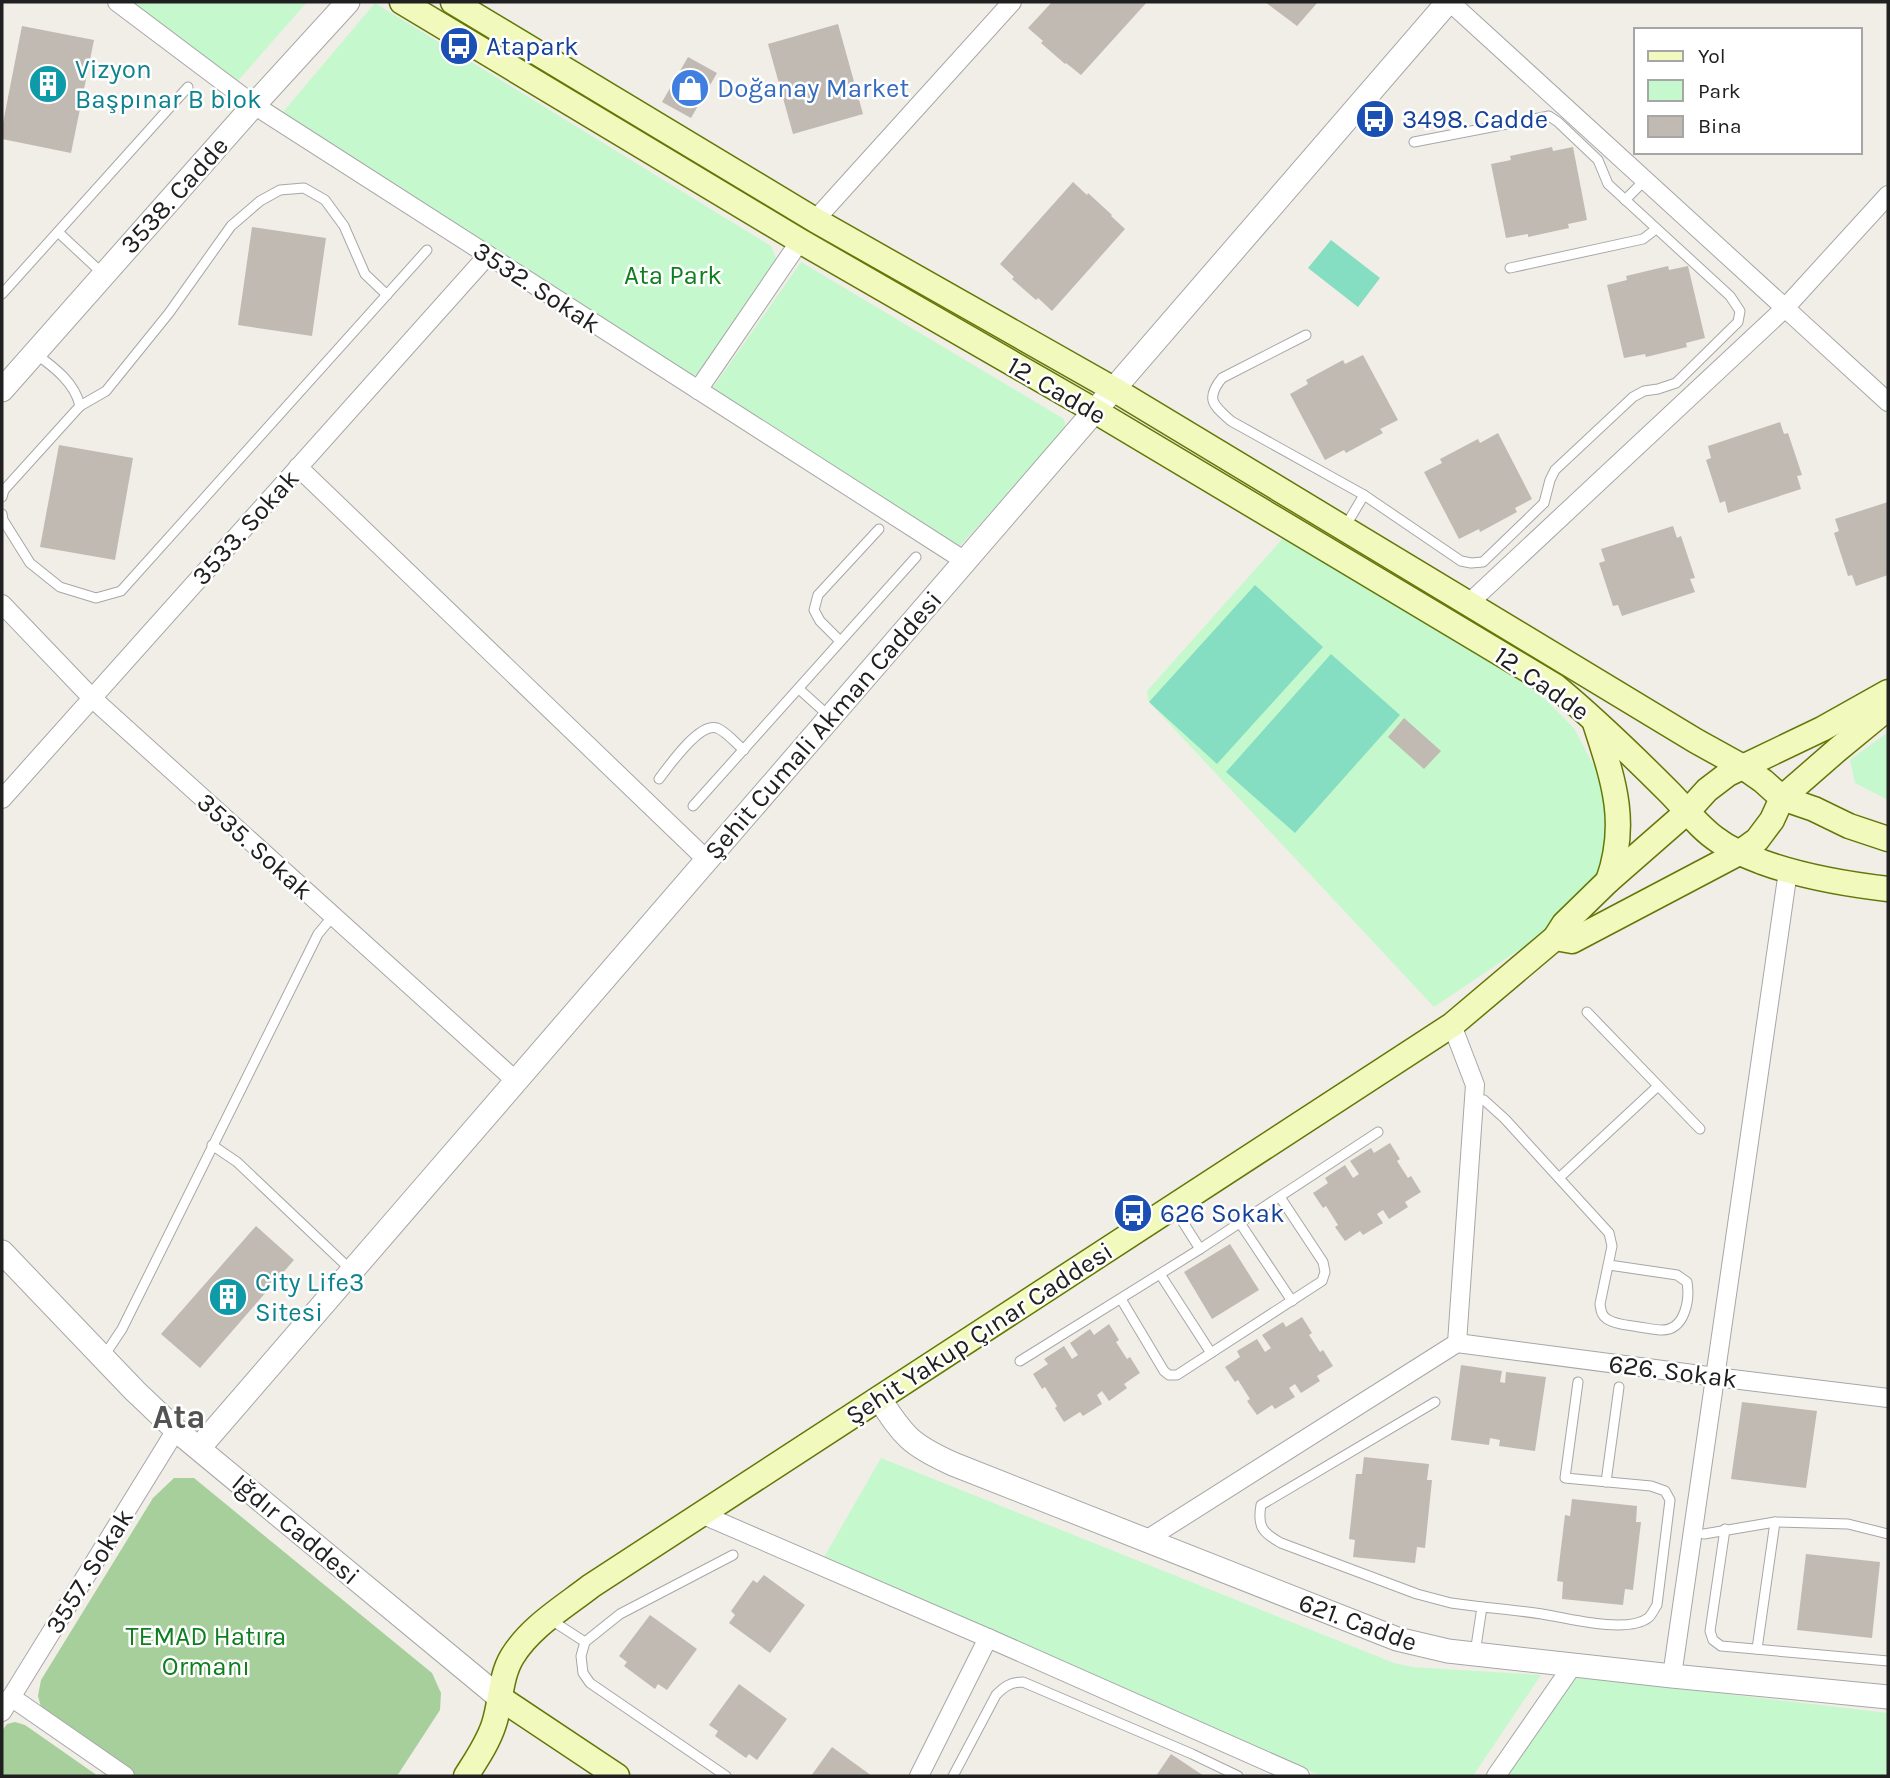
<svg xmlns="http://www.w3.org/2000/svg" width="1890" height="1778" viewBox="0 0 1890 1778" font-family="Karla,sans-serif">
	<rect width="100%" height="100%" fill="#f0eee7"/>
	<!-- forest -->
	<g fill="#a7cf9c">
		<polygon points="174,1478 194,1478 432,1673 441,1693 440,1710 397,1776 135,1776 41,1707 38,1696 41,1680 153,1498"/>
		<polygon points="15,1722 25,1725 98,1776 2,1776 2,1731 7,1724"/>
	</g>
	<!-- park -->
	<g fill="#c5f9cd">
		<polygon points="129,2 307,2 236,83"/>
		<polygon points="375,3 771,246 777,261 700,374 690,376 283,112"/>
		<polygon points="801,262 1064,419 1065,424 1064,431 960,546 712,389"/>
		<polygon points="1283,538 1538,692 1574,728 1595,768 1610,806 1611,838 1600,869 1576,903 1535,939 1434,1007 1149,702 1147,691"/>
		<polygon points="1888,732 1888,800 1855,783 1850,760"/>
		<polygon points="881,1458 1394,1663 1412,1667 1541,1675 1473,1776 1321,1776 823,1559"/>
		<polygon points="1573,1676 1888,1713 1888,1776 1503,1776"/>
	</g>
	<!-- pitch -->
	<g fill="#86dec2">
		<polygon points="1331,240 1380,278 1358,307 1308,268"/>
		<polygon points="1255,585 1323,647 1217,764 1149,702"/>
		<polygon points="1331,654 1400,715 1295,833 1226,772"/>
	</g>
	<!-- building -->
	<g fill="#c1bab3">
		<polygon points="1052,2 1147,2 1081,75 1066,63 1065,64 1041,43 1043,41 1028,28"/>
		<polygon points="1265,2 1318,2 1297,26"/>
		<polygon points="838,24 863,114 793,134 768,44"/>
		<polygon points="22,26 94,40 71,153 2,139 2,128"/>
		<polygon points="688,57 717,73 691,118 662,102"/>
		<polygon points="1552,147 1553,151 1573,147 1587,220 1568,224 1569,228 1528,237 1528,234 1506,238 1491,164 1511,160 1510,156"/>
		<polygon points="1073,182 1087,195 1088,193 1112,215 1111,216 1125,229 1052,311 1038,298 1036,300 1012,279 1014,277 1000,264"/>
		<polygon points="252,227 326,238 312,336 238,325"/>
		<polygon points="1668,266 1669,270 1688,266 1705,338 1686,343 1687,347 1646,357 1645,354 1624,358 1607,285 1627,280 1626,276"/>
		<polygon points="1363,355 1398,420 1380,429 1383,433 1346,453 1344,450 1325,460 1290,394 1308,384 1306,380 1343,360 1345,364"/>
		<polygon points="1780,422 1784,434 1788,433 1802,475 1797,476 1801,489 1728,513 1725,501 1720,503 1706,460 1711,458 1708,446"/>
		<polygon points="1498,433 1532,499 1515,508 1517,512 1480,532 1479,529 1459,539 1424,472 1442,463 1440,459 1478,439 1480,443"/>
		<polygon points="59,445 133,458 115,560 40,547"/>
		<polygon points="1888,502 1888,575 1856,586 1852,575 1848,576 1834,533 1839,531 1835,519"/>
		<polygon points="1673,526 1677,538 1681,536 1695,578 1690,579 1695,592 1622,616 1618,605 1613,606 1599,563 1605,561 1601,549"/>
		<polygon points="1404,718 1441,751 1424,769 1388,737"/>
		<polygon points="1390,1143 1400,1159 1397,1161 1408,1178 1411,1176 1421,1192 1405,1202 1408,1207 1389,1219 1383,1210 1377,1214 1383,1223 1363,1235 1360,1231 1345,1241 1335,1227 1338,1225 1326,1206 1323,1208 1313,1193 1328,1183 1325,1178 1345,1165 1353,1178 1359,1174 1350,1161 1371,1148 1374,1153"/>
		<polygon points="256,1226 294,1260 200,1368 161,1334"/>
		<polygon points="1230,1244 1259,1290 1212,1319 1184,1272"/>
		<polygon points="1302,1317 1312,1333 1309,1335 1320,1352 1323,1350 1333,1366 1317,1376 1320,1381 1301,1393 1295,1384 1289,1388 1295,1397 1275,1409 1272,1405 1257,1415 1247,1401 1250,1399 1238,1380 1235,1382 1225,1367 1240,1357 1237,1351 1257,1339 1265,1352 1271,1348 1262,1335 1283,1322 1286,1327"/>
		<polygon points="1109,1324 1119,1340 1116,1342 1127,1359 1130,1357 1140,1373 1124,1384 1127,1388 1109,1401 1102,1391 1097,1395 1102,1404 1083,1416 1080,1412 1064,1422 1055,1408 1057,1406 1045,1387 1042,1389 1033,1374 1048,1364 1044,1359 1064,1346 1072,1359 1078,1355 1070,1343 1090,1329 1094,1335"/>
		<polygon points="1461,1365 1502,1371 1500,1382 1505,1383 1506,1372 1546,1377 1535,1451 1499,1446 1500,1440 1490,1438 1489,1445 1451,1440"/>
		<polygon points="1742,1402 1817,1411 1806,1488 1731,1479"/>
		<polygon points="1364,1457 1429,1464 1427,1480 1432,1480 1425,1548 1417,1547 1415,1563 1353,1557 1355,1540 1349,1539 1356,1474 1362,1474"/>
		<polygon points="1572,1499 1637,1506 1636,1522 1641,1522 1633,1590 1625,1589 1623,1605 1562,1599 1563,1582 1557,1581 1565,1515 1570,1516"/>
		<polygon points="1806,1554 1880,1562 1872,1638 1797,1630"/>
		<polygon points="764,1575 805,1605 770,1653 729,1623 735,1615 731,1611 753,1580 757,1583"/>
		<polygon points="650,1615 697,1649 667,1690 658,1684 655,1689 624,1666 627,1662 619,1656"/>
		<polygon points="739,1684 787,1719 757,1760 749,1754 746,1758 715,1736 718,1731 709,1725"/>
		<polygon points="832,1747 872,1776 811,1776"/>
		<polygon points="1171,1754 1204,1776 1156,1776"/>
	</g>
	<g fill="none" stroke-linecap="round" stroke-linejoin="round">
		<!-- service casing -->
		<g stroke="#a7a7a7" stroke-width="11">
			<g id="service">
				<polyline points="1625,200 1645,180"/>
				<polyline points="58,232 103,274"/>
				<polyline points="1510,268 1643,239 1656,229"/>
				<polyline points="2,294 188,87"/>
				<path d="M 1306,335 L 1222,378 C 1205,399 1213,405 1231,421 L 1364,495 L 1461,561 L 1471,563 L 1483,562 L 1544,503 L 1550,480 L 1555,470 L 1633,397 L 1644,391 L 1658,389 L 1676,383 L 1738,322 L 1740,311 L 1730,296 L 1608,184 L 1598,160 L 1558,122 L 1549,116 L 1414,142"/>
				<polyline points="80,406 106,391 169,313 231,226 260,201 280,190 304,188 325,200 344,226 365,274 387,295"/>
				<path d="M 2,497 L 4,490 L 80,406 C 75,383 55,368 36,354"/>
				<polyline points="2,514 3,520 30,563 60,587 96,598 121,591 427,250"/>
				<polyline points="1345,527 1364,495"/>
				<polyline points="840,641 820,621 814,610 818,595 879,529"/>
				<polyline points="799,689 829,716"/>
				<path d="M 659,779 C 669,766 699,722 717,728 C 727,732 736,744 744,750"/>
				<polyline points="693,806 916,557"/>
				<polyline points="1587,1012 1700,1129"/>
				<path d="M 1474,1099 L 1484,1100 L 1505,1119 L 1609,1233 L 1612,1246 L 1600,1304 C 1601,1310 1601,1315 1607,1319 C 1616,1325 1629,1325 1639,1327 C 1647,1328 1655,1330 1662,1330 C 1685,1330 1690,1300 1687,1282 L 1677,1275 L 1609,1265"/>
				<polyline points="212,1145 237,1162 351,1270"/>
				<polyline points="1559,1178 1658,1086"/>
				<polyline points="1174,1208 1200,1249"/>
				<polyline points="1240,1223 1292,1301"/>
				<polyline points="1160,1274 1211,1353"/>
				<polyline points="1121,1299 1164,1371 1169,1375 1177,1375 1322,1281 1325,1272 1323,1262 1280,1197"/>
				<polyline points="104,1356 122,1329 318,934 333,916"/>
				<polyline points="1020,1361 1200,1249 1378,1132"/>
				<path d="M 1435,1402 L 1261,1505 C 1257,1527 1263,1533 1281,1543 L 1417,1594 L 1451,1603 L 1482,1607"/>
				<polyline points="1606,1482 1619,1387"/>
				<polyline points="1725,1529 1710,1631 1713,1640 1721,1646 1888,1661"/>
				<polyline points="1704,1534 1775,1522 1848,1524 1888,1534"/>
				<polyline points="551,1620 585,1642"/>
				<polyline points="1757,1649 1775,1522"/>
				<path d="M 1475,1653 L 1482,1607 C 1502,1609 1522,1611 1542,1614 C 1566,1618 1627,1634 1648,1618 C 1652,1615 1654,1609 1657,1605 L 1670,1500 L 1665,1491 L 1651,1486 L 1565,1478 L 1578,1382"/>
				<polyline points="726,1776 590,1683 583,1673 581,1656 585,1642 620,1614 733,1555"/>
				<path d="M 953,1776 L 996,1695 C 1004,1687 1010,1682 1023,1682 L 1192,1754 L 1238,1776"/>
			</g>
		</g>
		<!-- minor casing -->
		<g stroke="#a7a7a7" stroke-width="20">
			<g id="minor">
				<polyline points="117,2 254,105 965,561"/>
				<polyline points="1450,2 1888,402"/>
				<polyline points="815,220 1012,2"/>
				<polyline points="698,390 800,241"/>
				<polyline points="298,467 707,860"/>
				<polyline points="2,604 92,698 516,1081"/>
				<polyline points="1468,604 1785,308 1888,195"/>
				<polyline points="2,799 488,255"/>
				<polyline points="1457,1343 1716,1377 1888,1398"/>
				<polyline points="701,1514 988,1638 919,1776"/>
				<polyline points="1146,1540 1457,1343 1475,1085 1452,1025"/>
				<polyline points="988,1638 1300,1776"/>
				<polyline points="1672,1676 1788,871"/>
				<polyline points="11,1697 125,1776"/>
				<polyline points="2,1712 176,1430"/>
				<polyline points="1496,1776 1573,1665"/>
			</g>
		</g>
		<!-- tertiary casing -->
		<g stroke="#a7a7a7" stroke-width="25">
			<g id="tertiary">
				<polyline points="2,390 254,105 348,2"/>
				<polyline points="2,1252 135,1391 176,1430 500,1698"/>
				<path d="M 879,1398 C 904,1437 911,1445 953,1464 L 1397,1639 L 1448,1651 L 1672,1676 L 1888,1697"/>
				<path d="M 199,1448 C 615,966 1033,486 1448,2"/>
			</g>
		</g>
		<!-- secondary casing -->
		<g stroke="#637707" stroke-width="27">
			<g id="secondary">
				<path d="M 402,2 L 800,241 L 1095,411 L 1555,686 C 1595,719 1632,755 1669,792 C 1685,808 1700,829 1719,841 C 1732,851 1747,856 1762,862 C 1803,877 1845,884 1888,889"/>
				<polyline points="453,2 815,220 1115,390 1696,741 1743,767 1763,781 1782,798 1814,809 1849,826 1888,839"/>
				<path d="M 1595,723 C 1613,779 1629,822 1608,881"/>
				<polyline points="1555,938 1572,941 1739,853 1757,840 1772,820 1782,798 1837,750 1888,708"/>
				<polyline points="500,1698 617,1776"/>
				<path d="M 466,1776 C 476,1760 488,1743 494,1724 C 501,1703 500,1677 512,1657 C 530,1627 564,1607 591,1586 L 1452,1025 L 1555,938 L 1564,924 L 1608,881 L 1688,811 L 1707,790 L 1728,774 L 1822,729 L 1888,692"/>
			</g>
		</g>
		<!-- service -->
		<use href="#service" stroke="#fff" stroke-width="9"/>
		<!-- minor -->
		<use href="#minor" stroke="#fff" stroke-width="18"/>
		<!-- tertiary -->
		<use href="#tertiary" stroke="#fff" stroke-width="23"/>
		<!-- secondary -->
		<use href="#secondary" stroke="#f1f9bc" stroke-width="24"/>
	</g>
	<!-- icons -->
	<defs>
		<g id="bus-disc" transform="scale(2.0125)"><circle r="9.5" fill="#1a4fb4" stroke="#fff"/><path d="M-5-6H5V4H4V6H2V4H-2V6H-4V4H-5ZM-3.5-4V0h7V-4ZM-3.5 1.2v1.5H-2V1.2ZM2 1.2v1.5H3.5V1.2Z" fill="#fff"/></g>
		<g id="building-disc" transform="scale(2.0125)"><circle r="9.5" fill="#0f9aa8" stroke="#fff"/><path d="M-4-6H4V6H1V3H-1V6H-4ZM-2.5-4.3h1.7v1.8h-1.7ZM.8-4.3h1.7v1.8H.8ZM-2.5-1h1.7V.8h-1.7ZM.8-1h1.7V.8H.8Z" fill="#fff"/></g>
		<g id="shop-disc" transform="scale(2.0125)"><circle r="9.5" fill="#3f7fe0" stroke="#fff"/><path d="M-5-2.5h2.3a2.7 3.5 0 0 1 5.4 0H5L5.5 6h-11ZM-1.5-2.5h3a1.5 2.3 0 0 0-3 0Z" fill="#fff"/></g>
	</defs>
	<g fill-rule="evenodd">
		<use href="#bus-disc" x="459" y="46"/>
		<use href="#building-disc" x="48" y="84"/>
		<use href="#shop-disc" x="690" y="88"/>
		<use href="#bus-disc" x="1375" y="119"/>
		<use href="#bus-disc" x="1133" y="1213"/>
		<use href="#building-disc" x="228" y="1297"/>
	</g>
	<g text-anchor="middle" stroke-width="5" stroke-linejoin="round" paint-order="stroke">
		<!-- transit labels -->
		<g font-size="26" fill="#164399" stroke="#fff" text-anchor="start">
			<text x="486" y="55">Atapark</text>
			<text x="1402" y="128">3498. Cadde</text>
			<text x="1160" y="1222">626 Sokak</text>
		</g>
		<!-- culture labels -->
		<g font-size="26" fill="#0d838f" stroke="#fff" text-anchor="start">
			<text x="75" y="78">Vizyon<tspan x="75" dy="30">Başpınar B blok</tspan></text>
			<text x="255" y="1291">City Life3<tspan x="255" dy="30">Sitesi</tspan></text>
		</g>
		<!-- shop labels -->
		<g font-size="26" fill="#366cbe" stroke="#fff" text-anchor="start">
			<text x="717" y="97">Doğanay Market</text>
		</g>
		<!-- street labels -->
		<g font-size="26" fill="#202020" stroke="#fff">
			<text transform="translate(174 195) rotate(-48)" y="9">3538. Cadde</text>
			<text transform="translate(537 287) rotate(33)" y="9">3532. Sokak</text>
			<text transform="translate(1057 390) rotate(30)" y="9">12. Cadde</text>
			<text transform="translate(245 527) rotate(-48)" y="9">3533. Sokak</text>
			<text transform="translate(1542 683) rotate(35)" y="9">12. Cadde</text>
			<text transform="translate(823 725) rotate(-49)" y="9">Şehit Cumali Akman Caddesi</text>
			<text transform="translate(255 846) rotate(42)" y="9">3535. Sokak</text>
			<text transform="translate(979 1333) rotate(-33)" y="9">Şehit Yakup Çınar Caddesi</text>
			<text transform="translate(1673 1371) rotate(7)" y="9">626. Sokak</text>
			<text transform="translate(296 1529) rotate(40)" y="9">Iğdır Caddesi</text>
			<text transform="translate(89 1571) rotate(-58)" y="9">3557. Sokak</text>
			<text transform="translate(1358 1622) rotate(20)" y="9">621. Cadde</text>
		</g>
		<!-- park labels -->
		<g font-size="26" fill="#0e7e1f" stroke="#fff">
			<text x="673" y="284">Ata Park</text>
			<text x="206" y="1645">TEMAD Hatıra<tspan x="206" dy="30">Ormanı</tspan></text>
		</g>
		<!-- district labels -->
		<g font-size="33" font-weight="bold" fill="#535353" stroke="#fff">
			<text x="179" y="1428">Ata</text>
		</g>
	</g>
	<!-- border -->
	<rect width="1890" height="1778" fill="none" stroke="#202020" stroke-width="7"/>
	<!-- legend -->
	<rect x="1634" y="28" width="228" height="126" fill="#ffffff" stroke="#a6a6a6" stroke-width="2"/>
	<rect x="1648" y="51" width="35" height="10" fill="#f1f9bc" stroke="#a6a6a6" stroke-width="2"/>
	<text x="1698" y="63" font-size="21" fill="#202020">Yol</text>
	<rect x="1648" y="80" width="35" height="21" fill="#c5f9cd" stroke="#a6a6a6" stroke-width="2"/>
	<text x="1698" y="98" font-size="21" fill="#202020">Park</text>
	<rect x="1648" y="116" width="35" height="21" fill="#c1bab3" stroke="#a6a6a6" stroke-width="2"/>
	<text x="1698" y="133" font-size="21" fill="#202020">Bina</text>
</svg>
